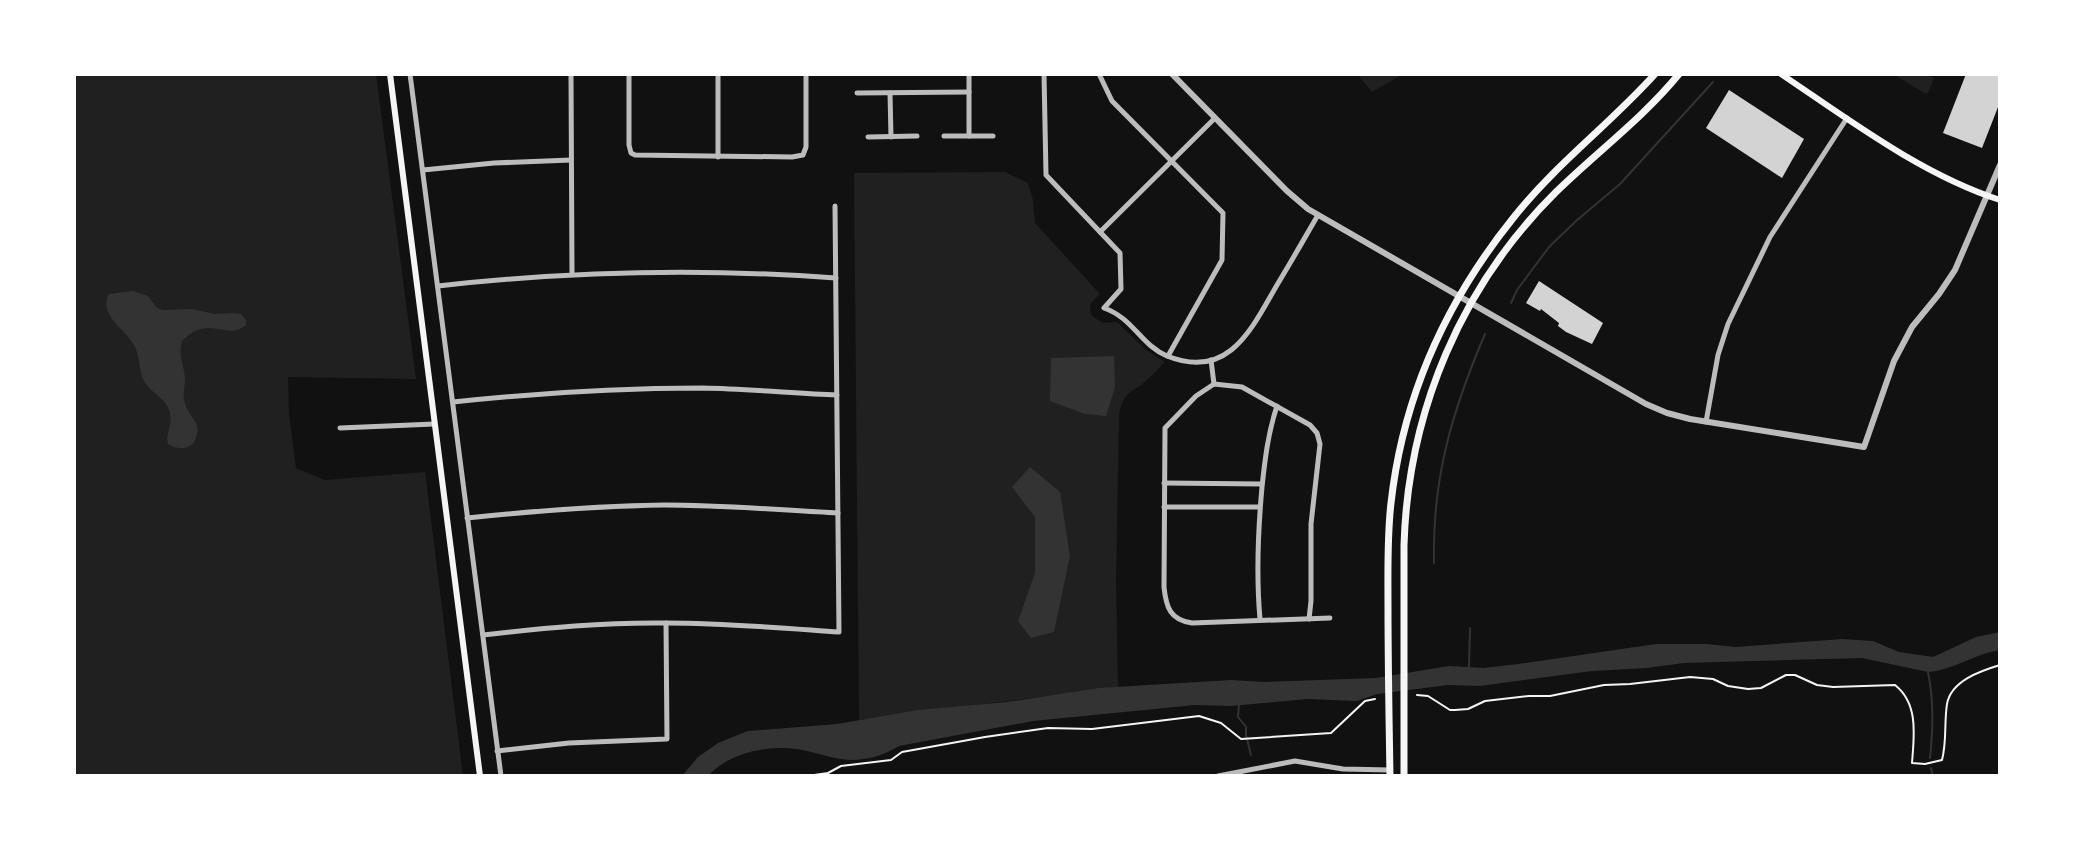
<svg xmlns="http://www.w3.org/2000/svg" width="2074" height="850" viewBox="0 0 2074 850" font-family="'PT Sans',sans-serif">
	<rect width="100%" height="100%" fill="#111"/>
	<!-- green -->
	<g fill="#202020">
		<polygon points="74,74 376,74 416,379 288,377 289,414 296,468 325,480 425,472 463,776 74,776"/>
		<polygon points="1357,74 1403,74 1372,92"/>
		<polygon points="1893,74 1925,74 1934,78 1928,93 1926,94"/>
		<path d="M 1005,172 L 1028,183 L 1033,200 L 1035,223 L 1100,294 L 1091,303 L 1090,310 L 1092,316 L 1103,323 L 1117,322 L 1146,350 L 1165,362 C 1158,369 1150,378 1141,385 C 1127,394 1123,396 1119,414 L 1116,581 L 1118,687 L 859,720 L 854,173 Z"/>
	</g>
	<!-- water -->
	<g fill="#333">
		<path d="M 133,291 L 148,296 L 157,308 L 163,310 L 191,309 L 215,314 L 233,313 L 241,314 L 246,320 L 246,325 C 226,342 210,313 182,341 C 178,357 184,364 185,378 C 185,387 182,394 185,404 C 191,421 205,423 193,444 C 185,450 176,449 168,444 C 165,433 173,425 170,413 C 167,399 154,395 146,384 C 137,372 142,356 132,342 C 123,328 98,313 109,294 Z"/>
		<polygon points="1114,356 1115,387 1106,416 1085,414 1050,401 1051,358"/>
		<polygon points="1030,467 1060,492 1070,556 1054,632 1031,638 1018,621 1035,573 1035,517 1012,487"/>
		<path d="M 2000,632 L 2000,650 C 1974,654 1954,670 1928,672 L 1862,658 L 1684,663 L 1647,668 L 1592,671 L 1480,686 L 1448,685 L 1377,694 L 1357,701 L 1307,699 L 1231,706 L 1195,705 L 1033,721 L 899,746 C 884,755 868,760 851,760 C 833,759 818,753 802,750 C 771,744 729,752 708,776 L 682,776 L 698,757 L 718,743 L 748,731 L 837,724 L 918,710 L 1007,702 L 1099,688 L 1231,680 L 1264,682 L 1376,678 L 1449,666 L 1484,668 L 1518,664 L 1656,644 L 1707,644 L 1736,647 L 1842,639 L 1873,641 L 1899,652 L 1933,657 L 1976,637 Z"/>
	</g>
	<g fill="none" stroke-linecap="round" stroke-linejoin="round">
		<!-- stream -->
		<g stroke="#333" stroke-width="2">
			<polyline points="1511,303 1517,290 1549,247 1576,221 1620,184 1713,82"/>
			<path d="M 1434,563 C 1432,479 1452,411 1485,334"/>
			<polyline points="1469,667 1470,628"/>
			<path d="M 1928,672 C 1934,701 1933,728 1930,758"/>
			<polyline points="1239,704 1238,717 1246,727 1246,735 1251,755"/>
			<polyline points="1931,768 1933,776"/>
		</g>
	</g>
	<!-- building -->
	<g fill="#d3d3d3">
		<polygon points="1966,74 2000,74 2000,102 1982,148 1943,133"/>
		<polygon points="1729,90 1804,139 1782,178 1706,128"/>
		<polygon points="1539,281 1603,323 1592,344 1566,332 1558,326 1559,323 1541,309 1540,311 1526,303"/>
	</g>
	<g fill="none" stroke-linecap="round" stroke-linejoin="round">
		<!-- path -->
		<g stroke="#f5f5f5" stroke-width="2">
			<path d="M 1417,695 L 1428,696 L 1450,710 L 1455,710 L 1468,709 L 1485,701 L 1529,696 L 1550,696 L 1604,685 L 1630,684 L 1690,677 L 1713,679 L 1728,686 L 1748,689 L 1761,688 L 1786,675 L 1795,675 L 1817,685 L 1833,687 L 1895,685 C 1919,704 1914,736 1912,763 L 1925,764 L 1942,760 C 1947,741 1944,723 1947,704 C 1951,681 1980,671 2000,665"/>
			<polyline points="807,776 828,773 841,766 891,760 902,752 985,737 1048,728 1092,729 1199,716 1221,723 1241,739 1331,733 1365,701 1375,699"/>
		</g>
		<!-- minor -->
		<g stroke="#bcbcbc" stroke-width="5">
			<polyline points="410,74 501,776"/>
			<polyline points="571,74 572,274"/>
			<polyline points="629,74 629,145 631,153 635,155 792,157 803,155 806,147 806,74"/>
			<polyline points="969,74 969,136"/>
			<path d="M 1044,74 L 1046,175 L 1120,253 L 1121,289 L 1104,308 C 1133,318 1141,345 1167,356 C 1229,381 1252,328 1277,285 C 1291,262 1304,239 1318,215"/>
			<polyline points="1099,74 1112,101 1223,213 1222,260 1168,356"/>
			<polyline points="857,93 969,92"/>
			<polyline points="890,93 891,137"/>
			<polyline points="944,136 993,136"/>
			<polyline points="868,137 917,136"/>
			<polyline points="718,157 718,74"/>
			<polyline points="423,170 494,163 571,160"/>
			<polyline points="1100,232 1215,118"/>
			<path d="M 438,286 C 572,271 701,268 836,278"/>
			<polyline points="1211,360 1214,384"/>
			<path d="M 1214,384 L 1196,396 L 1165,428 L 1164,587 C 1166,607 1170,620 1192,623 L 1330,618"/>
			<polyline points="1214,384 1242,387 1310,425 1317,433 1320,444 1311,524 1311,601 1309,619"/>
			<path d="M 453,402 C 536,393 619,388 703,388 C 747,389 792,393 837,395"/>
			<polyline points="1706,422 1718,355 1728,324 1770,237 1847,118"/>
			<polyline points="340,428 434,424"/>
			<polyline points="1164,483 1262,484"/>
			<polyline points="1164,507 1259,507"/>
			<path d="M 467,518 C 533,511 599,506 665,505 C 723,505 780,510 838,513"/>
			<path d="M 1260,619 C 1256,575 1258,531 1262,487 C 1265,459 1268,433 1277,406"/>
			<path d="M 483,635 C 544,628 605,622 667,623 C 725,623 782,628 839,632 L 835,206"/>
			<polyline points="497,751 569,743 667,739 666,623"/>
			<polyline points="1218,776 1295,761 1343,769 1390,770"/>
		</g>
		<!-- tertiary -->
		<polyline stroke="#bcbcbc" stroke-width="6" points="1172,74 1287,191 1308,209 1646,404 1667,413 1690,419 1864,447 1894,361 1912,327 1939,294 1955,270 2000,165"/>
		<!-- secondary -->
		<g stroke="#f5f5f5" stroke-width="6">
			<polyline points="390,74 480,776"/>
			<path d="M 1781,74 C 1848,119 1922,175 2000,200"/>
		</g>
		<!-- primary -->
		<g stroke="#f5f5f5" stroke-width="7">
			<path d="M 1390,776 C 1389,719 1388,663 1388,606 C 1388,571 1387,537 1391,503 C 1403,396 1447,300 1514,217 C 1556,164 1610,124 1655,74"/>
			<path d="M 1404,776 L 1404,545 C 1408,412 1461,286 1556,192 C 1597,152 1643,118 1679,74"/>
		</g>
	</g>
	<!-- border -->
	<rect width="2074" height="850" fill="none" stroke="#ffffff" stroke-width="152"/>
</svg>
